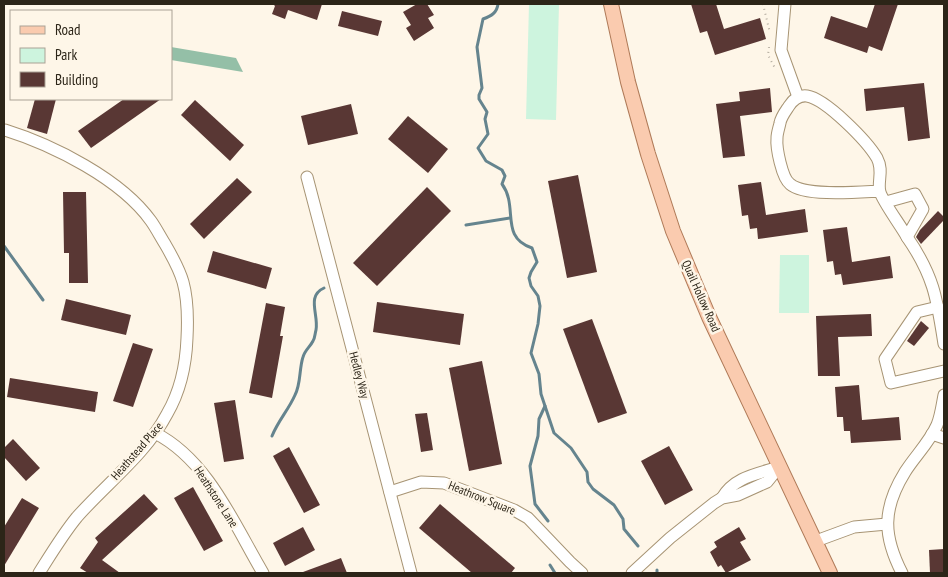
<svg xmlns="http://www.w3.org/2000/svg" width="948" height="577" viewBox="0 0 948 577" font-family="'PT Sans Narrow',sans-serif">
	<rect width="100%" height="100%" fill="#fef6e8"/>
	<!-- green -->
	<g fill="#cdf4de">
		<polygon points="529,4 559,4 556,120 526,119"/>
		<polygon points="780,255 809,255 809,313 779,313"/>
	</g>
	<!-- forest -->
	<polygon fill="#94bfa7" points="171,47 236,58 243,72 171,60"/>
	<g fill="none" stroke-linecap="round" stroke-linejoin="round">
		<!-- stream -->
		<g stroke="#65848e" stroke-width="3">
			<path d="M 498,4 C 497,13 491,16 483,19 L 477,47 L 482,88 L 479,95 L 479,99 L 487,112 L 485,119 L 488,134 L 478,148 L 486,161 L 502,170 L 505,176 L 502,184 C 519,207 499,237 532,248 L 537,262 L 531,272 L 529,278 L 531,286 L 538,296 L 540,306 L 538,324 L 531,353 L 539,374 L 541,394 L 554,433 L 571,448 L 587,472 L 588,482 L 593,489 L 614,505 L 623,519 L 624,529 L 638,546"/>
			<polyline points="466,225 510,218"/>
			<polyline points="4,246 43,300"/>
			<polyline points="545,406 539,419 538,436 530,466 535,504 548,521"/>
			<path d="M 272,436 C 278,421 289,409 295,395 C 301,384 299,369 303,357 C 305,350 310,347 313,341 C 315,338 315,333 316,330 C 319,315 306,296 324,288"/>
			<polyline points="550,565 555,573"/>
			<polyline points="657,570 657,573"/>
		</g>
	</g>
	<!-- building -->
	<g fill="#593734">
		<polygon points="273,4 322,4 317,20 288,10 285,19 272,14 275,6"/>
		<polygon points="417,4 427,4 434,15 428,18 434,28 414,41 406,28 411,25 403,12"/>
		<polygon points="691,4 716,4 724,29 760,18 766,39 715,55 707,31 700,33"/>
		<polygon points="875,4 898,4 882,51 869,46 867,53 824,38 831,16 867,28"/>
		<polygon points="342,11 382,21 378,36 338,26"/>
		<polygon points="924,83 930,138 908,141 904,107 866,111 864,89"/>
		<polygon points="770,88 772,112 740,116 745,156 723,158 716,104 740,101 739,92"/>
		<polygon points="35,99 56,99 47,134 27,128"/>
		<polygon points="124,99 161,99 91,148 78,131"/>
		<polygon points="195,100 244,145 230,161 181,115"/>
		<polygon points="351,104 358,134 308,145 301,116"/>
		<polygon points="408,116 448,149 428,173 388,139"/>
		<polygon points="578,175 597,272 567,278 548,181"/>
		<polygon points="237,178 252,192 204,239 190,224"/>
		<polygon points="761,182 766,215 805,209 808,232 758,239 757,228 750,229 748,215 742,216 738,185"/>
		<polygon points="427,187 451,211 377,286 353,263"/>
		<polygon points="63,192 86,192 88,283 69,283 69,253 64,253"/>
		<polygon points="938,211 944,217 944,220 921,244 916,237 920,230"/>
		<polygon points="847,227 852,262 890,256 893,278 843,285 841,274 835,275 833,261 827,262 823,230"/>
		<polygon points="213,251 272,268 266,289 207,272"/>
		<polygon points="66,299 131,315 126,335 61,320"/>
		<polygon points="377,302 464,314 460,345 373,332"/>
		<polygon points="266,303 285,307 280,336 283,336 272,398 249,393"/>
		<polygon points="871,314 872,336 838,337 840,376 818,376 816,316"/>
		<polygon points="592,319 627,413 598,423 563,329"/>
		<polygon points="921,321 929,328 914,346 907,341"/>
		<polygon points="133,343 153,349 133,407 113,401"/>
		<polygon points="482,361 502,464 469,471 449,368"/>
		<polygon points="10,378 98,392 95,412 7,397"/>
		<polygon points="859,385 862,420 899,417 901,440 851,443 850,431 844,431 843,417 837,417 835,387"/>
		<polygon points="235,400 244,459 224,462 214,403"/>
		<polygon points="427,413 433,450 421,452 415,414"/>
		<polygon points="13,439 40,468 26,481 4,457 4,448"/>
		<polygon points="669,446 693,490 665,505 641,461"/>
		<polygon points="289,447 320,505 304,513 273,456"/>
		<polygon points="193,487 223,541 204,551 174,498"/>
		<polygon points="144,494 158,509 102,560 120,573 88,573 80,568 98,542 95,538"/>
		<polygon points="22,498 39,508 4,566 4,527"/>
		<polygon points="440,504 515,568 511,573 472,573 419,528"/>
		<polygon points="303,527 315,550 285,566 273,543"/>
		<polygon points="739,527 746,539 740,542 751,560 726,573 721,565 718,567 710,552 717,547 714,542"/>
		<polygon points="944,549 944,573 930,573 929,550"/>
		<polygon points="341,558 347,573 303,573 303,572"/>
	</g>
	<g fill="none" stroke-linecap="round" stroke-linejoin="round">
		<!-- minor casing -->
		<g stroke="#a79474" stroke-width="13">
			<g id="minor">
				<polyline points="785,4 781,50 798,97"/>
				<path d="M 5,130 C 53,145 121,179 151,221 C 156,228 160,236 165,244 C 172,256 179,268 183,282 C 188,300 188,319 187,338 C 186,365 181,390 167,414 C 146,454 107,483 77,517 C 63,534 51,554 39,573"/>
				<polyline points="307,177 411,573"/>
				<path d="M 879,191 C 859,192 805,197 790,184 C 782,178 776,148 777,138 C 777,133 779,128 780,123 C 781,117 785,112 789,106 C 793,100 799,95 807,96 C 826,99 867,141 877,158 C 884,171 877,182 880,192 C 883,202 901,226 907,237 L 923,209 L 915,194 L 886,202"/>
				<path d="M 907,237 C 934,276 937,299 944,344"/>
				<polyline points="938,307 917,312 885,359 891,383 944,371"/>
				<path d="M 155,433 C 208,460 234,524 263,573"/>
				<polyline points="932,434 944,438"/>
				<polyline points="390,492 421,482 444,483 514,510 528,518 570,562 582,573"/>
				<path d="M 722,498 C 734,477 757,474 779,467"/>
				<polyline points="816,541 854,527 887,524"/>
				<polyline points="632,573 670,538 714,503 722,498 738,495 767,482 779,467"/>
				<path d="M 902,573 C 883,536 882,509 905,472 C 915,456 929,443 937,425 C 941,415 942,405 944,395"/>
			</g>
		</g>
		<!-- major casing -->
		<g stroke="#af7a58" stroke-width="16">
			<polyline id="major" points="611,4 628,82 648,154 673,231 709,317 830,573"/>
		</g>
		<!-- path -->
		<g stroke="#b5ada0" stroke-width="2" stroke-dasharray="1 4" stroke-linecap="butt">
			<polyline points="763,4 770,33"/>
			<polyline points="769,47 768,55 776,70"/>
		</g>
		<!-- minor -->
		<use href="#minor" stroke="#fff" stroke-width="11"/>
		<!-- major -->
		<use href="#major" stroke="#facbaf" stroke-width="14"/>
	</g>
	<g text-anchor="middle" stroke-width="5" stroke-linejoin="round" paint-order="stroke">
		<!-- street labels -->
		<g font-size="12" fill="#2c2518" stroke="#fef6e8">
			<text transform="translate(701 296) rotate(66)" y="4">Quail Hollow Road</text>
			<text transform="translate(359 375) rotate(75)" y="4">Hedley Way</text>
			<text transform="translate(137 451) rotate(-49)" y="4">Heathstead Place</text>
			<text transform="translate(216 497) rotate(57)" y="4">Heathstone Lane</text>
			<text transform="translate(482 498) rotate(22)" y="4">Heathrow Square</text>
		</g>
	</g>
	<!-- border -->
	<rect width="948" height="577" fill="none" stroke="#2c2518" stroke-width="10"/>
	<!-- legend -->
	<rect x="10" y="10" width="162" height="90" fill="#fef6e8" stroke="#aaa295"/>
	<rect x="20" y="26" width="25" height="8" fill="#facbaf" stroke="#aaa295"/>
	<text x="55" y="35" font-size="15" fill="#2c2518">Road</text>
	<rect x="20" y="48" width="25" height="15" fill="#cdf4de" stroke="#aaa295"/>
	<text x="55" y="60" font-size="15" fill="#2c2518">Park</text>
	<rect x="20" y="72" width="25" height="15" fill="#593734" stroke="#aaa295"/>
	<text x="55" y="85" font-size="15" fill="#2c2518">Building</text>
</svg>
